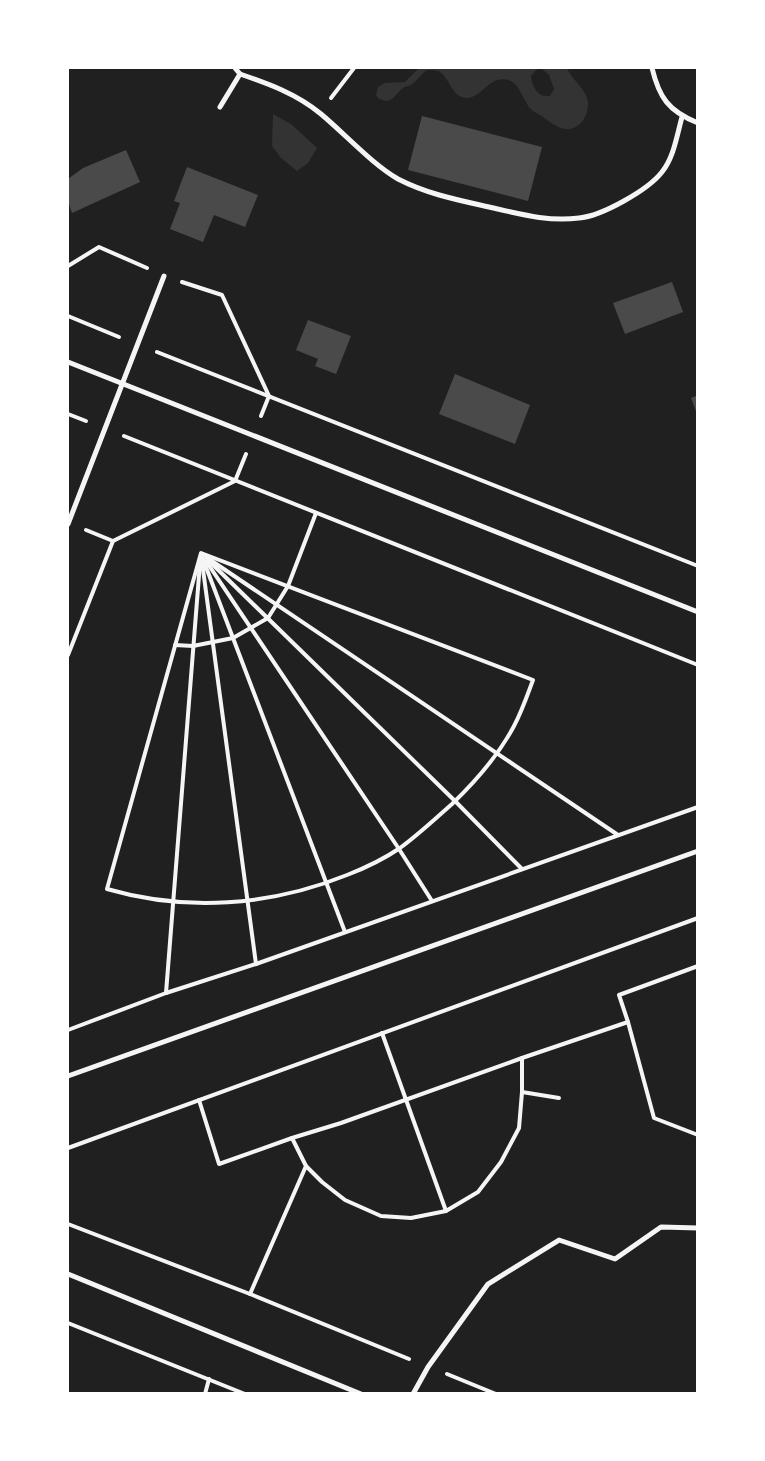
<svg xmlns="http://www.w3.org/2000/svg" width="765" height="1461" viewBox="0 0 765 1461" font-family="Raleway,sans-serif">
	<rect width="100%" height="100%" fill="#111"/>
	<!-- green -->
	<rect fill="#202020" x="68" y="68" width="629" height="1325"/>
	<!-- water -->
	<g fill="#333" fill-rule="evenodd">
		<path d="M 419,68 L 567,68 C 573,83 593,92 587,111 C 586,117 582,123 577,126 C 563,135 551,122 540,115 C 536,113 532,111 529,107 C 523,99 520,86 511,81 C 490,72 482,99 466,98 C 452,97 450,79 440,72 C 437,70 431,70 427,70 C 421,74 418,80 412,84 C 410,86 406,86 403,88 C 394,95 392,106 378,98 L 376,95 L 378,87 L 385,83 L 405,82 ZM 537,69 L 542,69 L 549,75 L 554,89 L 550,96 C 538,98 532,87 531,76 Z"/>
		<polygon points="273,114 291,124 317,148 308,163 297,171 281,158 272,146"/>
	</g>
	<!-- building -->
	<g fill="#4a4a4a">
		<polygon points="422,116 542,147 528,201 408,170"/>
		<polygon points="126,150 140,182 72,213 68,201 68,179 83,168"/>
		<polygon points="187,167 258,195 245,227 214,215 203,242 170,229 180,203 174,201"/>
		<polygon points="672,282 683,312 625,334 613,303"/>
		<polygon points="308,320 351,336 336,374 315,366 318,359 296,350"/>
		<polygon points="455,374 530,405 515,444 439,414"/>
		<polygon points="698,395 698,414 697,414 691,398"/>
	</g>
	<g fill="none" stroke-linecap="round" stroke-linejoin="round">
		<!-- path -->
		<g stroke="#f5f5f5" stroke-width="4">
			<polyline points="331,98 354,68"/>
			<polyline points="68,266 99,247 147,268"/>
			<polyline points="182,282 222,295 269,396 261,416"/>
			<polyline points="68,316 119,337"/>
			<polyline points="157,352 698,566"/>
			<polyline points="68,414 86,421"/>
			<polyline points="124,436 698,665"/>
			<polyline points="86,530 113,541"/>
			<path d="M 201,553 L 533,680 C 527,696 522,711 514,726 C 498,756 476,781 452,804 C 435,819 418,835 400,848 C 384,859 365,868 347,875 C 270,906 186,912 107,889 Z"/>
			<polyline points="201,554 345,932"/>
			<polyline points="206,557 618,835"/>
			<polyline points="208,560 455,801 521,868"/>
			<polyline points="206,561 399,849 432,901"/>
			<polyline points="202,562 256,964"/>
			<polyline points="175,645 193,646 233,638 268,618 288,586 316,513"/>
			<polyline points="68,655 113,541 235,481 246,454"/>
			<polyline points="166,993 200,563"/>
			<polyline points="628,1022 654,1118 698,1135"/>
			<polyline points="68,1030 166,993 256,964 698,807"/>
			<polyline points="382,1033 446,1211"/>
			<polyline points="522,1092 559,1098"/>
			<polyline points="199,1100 219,1164 292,1138"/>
			<polyline points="68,1148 698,918"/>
			<polyline points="306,1166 292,1138 341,1123 522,1058 628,1022 619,995 698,966"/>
			<polyline points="68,1224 250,1294 409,1359"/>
			<polyline points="250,1294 306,1166 322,1182 345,1200 381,1216 411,1218 446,1211 478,1192 501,1162 519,1128 522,1092 522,1058"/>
			<polyline points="68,1323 245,1394"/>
			<polyline points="447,1374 496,1394"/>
			<polyline points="205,1394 209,1379"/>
		</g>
		<!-- pedestrian -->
		<g stroke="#f5f5f5" stroke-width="5">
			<path d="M 235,68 L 240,74 C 269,84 297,94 321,114 C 345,134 372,164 398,179 C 427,194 458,200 489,207 C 520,214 548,222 579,218 C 602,216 648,190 662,172 C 674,157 677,135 682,117"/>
			<path d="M 652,68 C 659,97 668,111 698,123"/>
			<polyline points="220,107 240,74"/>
			<polyline points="68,362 698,612"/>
			<polyline points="68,524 164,276"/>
			<polyline points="68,1076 698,851"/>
			<polyline points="68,1274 361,1394"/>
			<polyline points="413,1394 428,1367 488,1284 559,1240 615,1259 661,1227 698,1228"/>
		</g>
	</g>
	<!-- border -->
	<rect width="765" height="1461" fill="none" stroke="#ffffff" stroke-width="138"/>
</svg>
